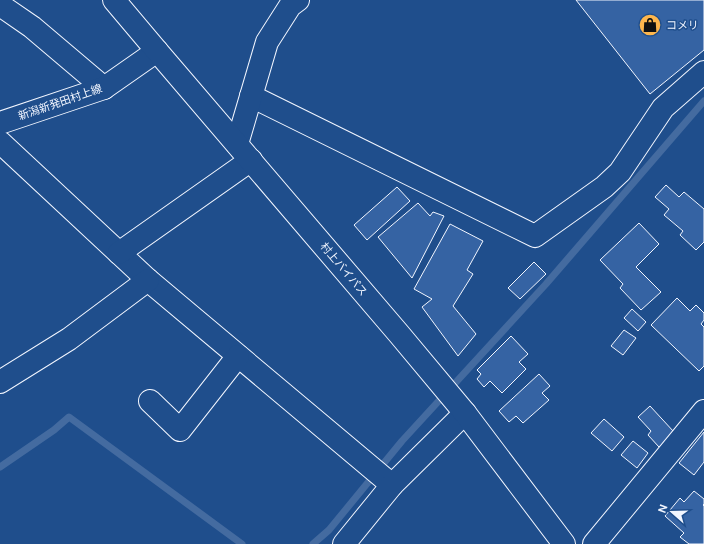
<svg xmlns="http://www.w3.org/2000/svg" width="704" height="544" viewBox="0 0 704 544" font-family="'DM Sans','Noto Sans JP',sans-serif">
	<rect width="100%" height="100%" fill="#1f4e8c"/>
	<g fill="none" stroke-linecap="round" stroke-linejoin="round">
		<!-- stream -->
		<g stroke="#446ba0" stroke-width="7">
			<polyline points="0,467 54,430 69,417 242,544"/>
			<polyline points="313,544 329,530 402,441 546,284 704,101"/>
		</g>
	</g>
	<!-- building -->
	<g fill="#3563a3" stroke="#f2f6ff">
		<polygon points="576,0 704,0 704,50 650,94"/>
		<polygon points="666,185 679,197 684,192 704,209 704,242 696,250 680,235 683,231 664,215 669,209 655,197"/>
		<polygon points="397,187 410,201 367,240 354,225"/>
		<polygon points="418,203 430,216 433,212 444,216 412,278 378,237"/>
		<polygon points="639,223 659,244 636,267 661,292 641,310 620,288 623,284 600,260"/>
		<polygon points="450,224 483,241 467,270 473,274 453,306 476,334 458,356 422,307 432,299 414,289"/>
		<polygon points="534,262 546,274 520,299 508,288"/>
		<polygon points="677,298 690,311 696,305 704,313 704,320 701,324 704,327 704,366 699,371 651,325"/>
		<polygon points="632,309 646,322 638,331 624,318"/>
		<polygon points="624,330 636,338 623,355 611,346"/>
		<polygon points="511,336 528,354 519,362 526,369 502,393 490,381 484,387 477,379 481,374 477,370"/>
		<polygon points="539,374 550,386 542,393 549,400 523,423 516,416 509,422 499,411"/>
		<polygon points="650,406 674,432 659,447 648,435 651,431 638,417"/>
		<polygon points="604,419 624,437 612,451 591,433"/>
		<polygon points="704,432 704,462 694,475 679,463"/>
		<polygon points="633,441 648,453 637,468 621,455"/>
		<polygon points="694,491 704,499 704,504 703,505 704,506 704,544 689,544 680,537 684,533 665,516 680,498 684,502"/>
	</g>
	<g fill="none" stroke-linecap="round" stroke-linejoin="round">
		<!-- minor casing -->
		<g stroke="#f2f6ff" stroke-width="24">
			<g id="minor">
				<polyline points="0,5 32,27 104,88"/>
				<polyline points="251,96 535,236 604,187 620,172 663,108 704,72"/>
				<polyline points="0,142 148,280 392,485"/>
				<polyline points="237,144 267,42 290,6 298,0"/>
				<polyline points="119,253 251,160"/>
				<polyline points="0,382 69,339 148,280"/>
				<polyline points="150,401 180,430 238,356"/>
				<polyline points="344,544 392,485 465,413"/>
				<polyline points="594,544 704,411"/>
			</g>
		</g>
		<!-- major casing -->
		<g stroke="#f2f6ff" stroke-width="24">
			<polyline id="major" points="0,123 104,88 157,51"/>
		</g>
		<!-- highway casing -->
		<g stroke="#f2f6ff" stroke-width="24">
			<polyline id="highway" points="114,0 157,51 399,334 465,413 564,544"/>
		</g>
		<!-- minor -->
		<use href="#minor" stroke="#1f4e8c" stroke-width="22"/>
		<!-- major -->
		<use href="#major" stroke="#1f4e8c" stroke-width="22"/>
		<!-- highway -->
		<use href="#highway" stroke="#1f4e8c" stroke-width="22"/>
	</g>
	<!-- icons -->
	<defs>
		<g id="shop-disc" transform="scale(1.15)"><circle r="9.5" fill="#ffb74d" stroke="#1f4e8c"/><path d="M-5-2.5h2.3a2.7 3.5 0 0 1 5.4 0H5L5.5 6h-11ZM-1.5-2.5h3a1.5 2.3 0 0 0-3 0Z" fill="#111"/></g>
	</defs>
	<g fill-rule="evenodd">
		<use href="#shop-disc" x="650" y="25"/>
	</g>
	<g text-anchor="middle" stroke-width="3" stroke-linejoin="round" paint-order="stroke">
		<!-- poi labels -->
		<g font-size="11" fill="#f2f6ff" stroke="#1f4e8c" text-anchor="start">
			<text x="666" y="29">コメリ</text>
		</g>
		<!-- street labels -->
		<g font-size="11" fill="#f2f6ff" stroke="#1f4e8c">
			<text transform="translate(60 102) rotate(-19)" y="4">新潟新発田村上線</text>
			<text transform="translate(344 269) rotate(50)" y="4">村上バイパス</text>
		</g>
	</g>
	<!-- north arrow -->
	<g transform="translate(672 512) rotate(290)" stroke="#1f4e8c" stroke-width="3" paint-order="stroke">
	<path d="M0-3L7 15L0 10L-7 15Z" fill="#f2f6ff"/>
	<text y="-6" font-size="11" font-weight="bold" text-anchor="middle" fill="#f2f6ff">N</text>
	</g>
</svg>
